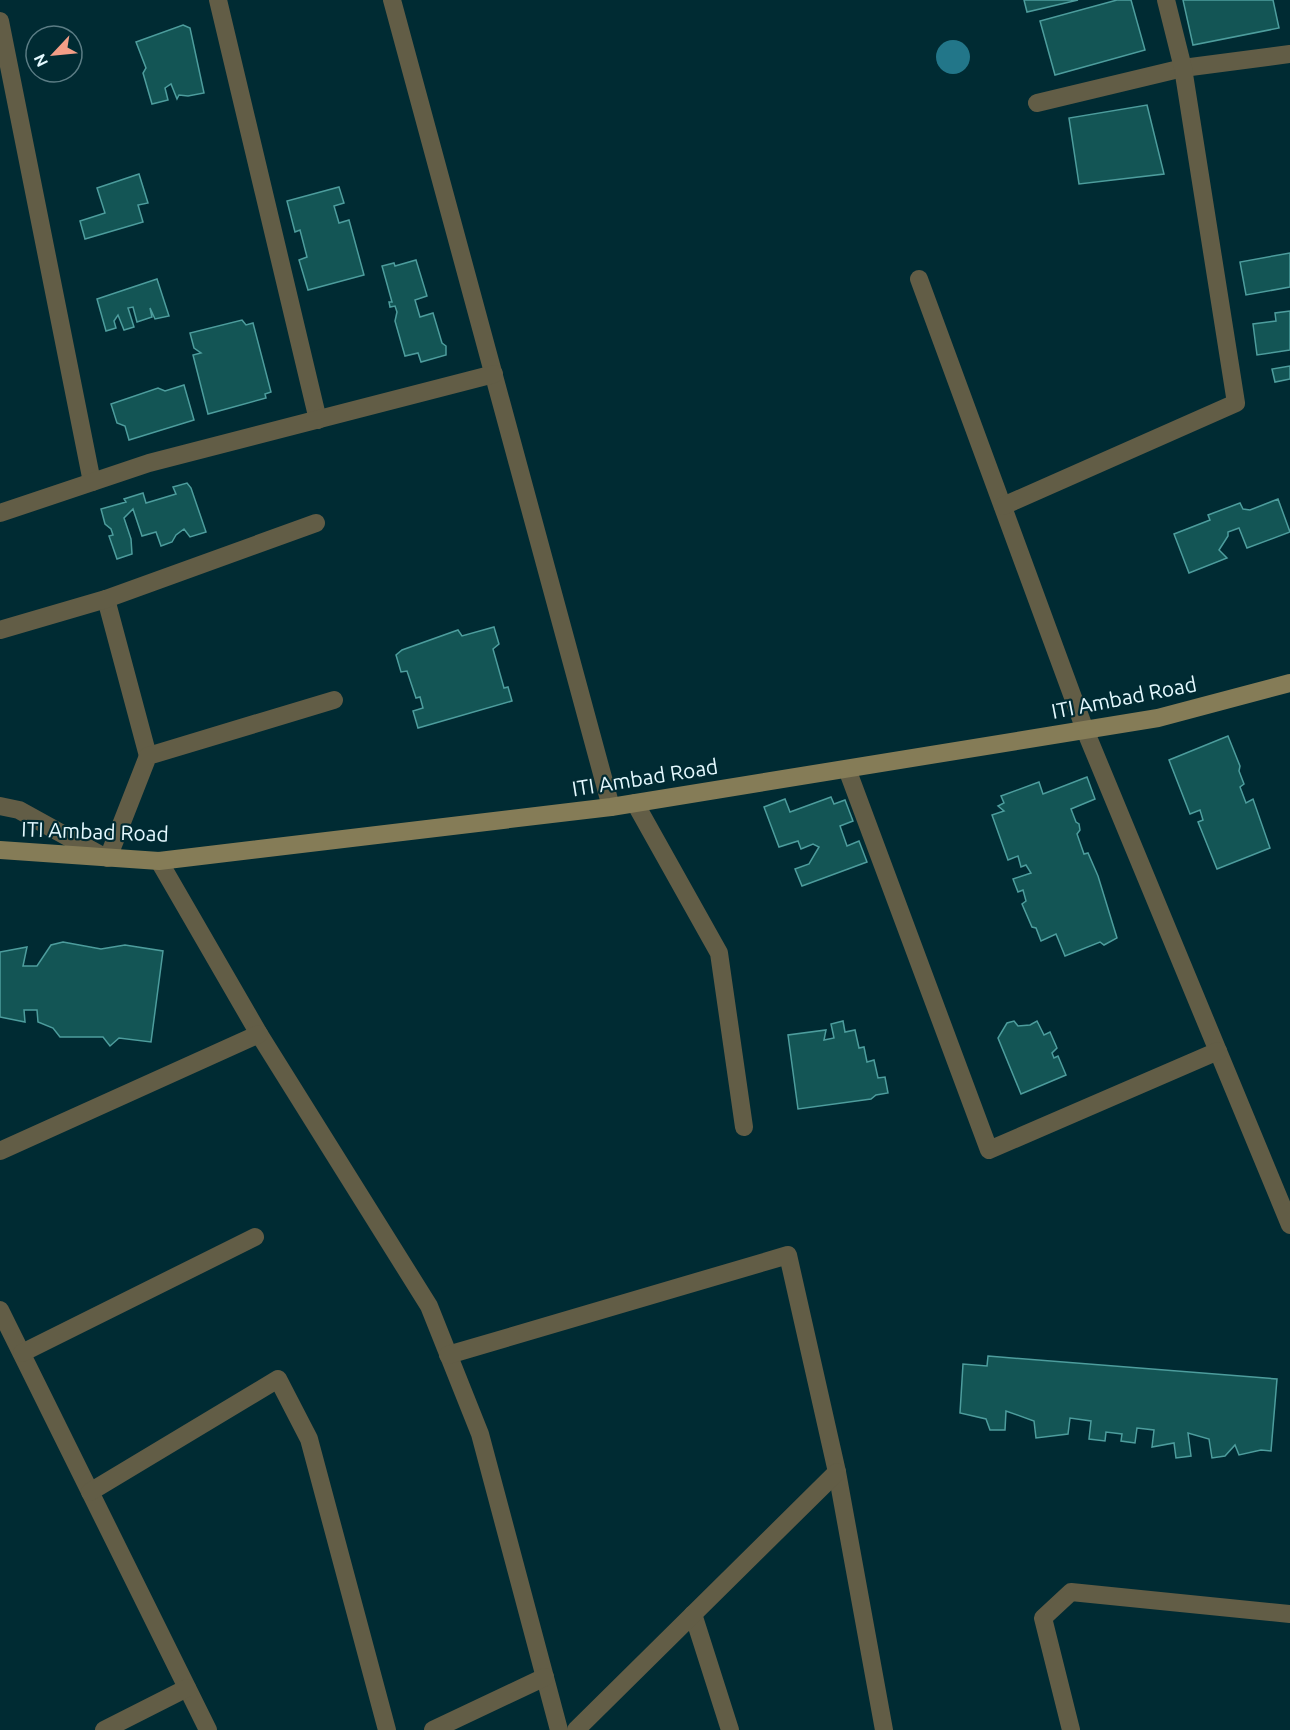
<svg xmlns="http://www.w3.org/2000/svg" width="1290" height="1730" viewBox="0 0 1290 1730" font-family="Ubuntu,sans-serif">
	<rect width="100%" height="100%" fill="#002b33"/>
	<!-- water -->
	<circle fill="#227689" cx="953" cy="57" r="17"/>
	<!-- building -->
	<g fill="#135555" stroke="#4d9d9d" stroke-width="1.5">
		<polygon points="1024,0 1078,0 1027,12"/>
		<polygon points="1117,0 1131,0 1145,50 1055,75 1040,21"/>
		<polygon points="1183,0 1273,0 1279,28 1193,45"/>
		<polygon points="183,25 190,28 204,93 188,96 179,95 177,99 171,84 165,88 168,100 152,104 143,73 146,68 136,42"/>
		<polygon points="1147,105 1164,174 1079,184 1069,118"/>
		<polygon points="139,174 148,203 138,205 143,222 85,239 80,221 105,213 97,188"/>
		<polygon points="339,187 344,203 334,206 339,223 349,220 364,275 308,290 299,260 307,257 300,230 295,232 287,201"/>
		<polygon points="1290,253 1290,287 1246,295 1240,262"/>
		<polygon points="416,260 427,296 415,300 420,317 433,313 442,343 446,346 446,355 421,362 418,353 405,356 395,321 397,312 395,306 390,307 389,302 392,302 382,266 394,263 395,266"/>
		<polygon points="157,279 169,316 155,319 150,308 152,317 137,322 133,307 128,308 134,327 124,330 118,315 114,321 116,328 106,331 97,299"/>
		<polygon points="1290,311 1290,350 1257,355 1253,324 1276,321 1275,313"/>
		<polygon points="242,320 246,325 253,323 271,392 265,394 266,398 208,414 193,355 201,353 194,348 190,333"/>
		<polygon points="1290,366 1290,379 1275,382 1272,369"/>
		<polygon points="184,385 194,420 129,440 125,426 117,423 111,404 158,388 165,391"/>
		<polygon points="187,483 191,488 206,532 190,537 184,529 176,535 172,542 161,546 156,532 142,536 133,509 124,518 131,539 132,554 117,559 109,536 113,535 111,529 105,524 101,509 126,502 124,499 143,493 146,503 176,494 173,487"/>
		<polygon points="1278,499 1290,532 1247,548 1239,528 1228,532 1228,536 1219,550 1227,558 1189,573 1174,534 1210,520 1208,515 1240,503 1243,509 1250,510"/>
		<polygon points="494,627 499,644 493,649 504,688 508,687 512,701 418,728 413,711 423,708 420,697 416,698 407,671 401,672 396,655 402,650 458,630 462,636"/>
		<polygon points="1228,736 1240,766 1239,771 1244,784 1240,787 1246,803 1253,799 1270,848 1217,869 1198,822 1203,820 1200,810 1190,814 1169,760"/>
		<polygon points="1087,777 1095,799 1071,809 1076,822 1079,824 1080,830 1077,834 1084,854 1088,853 1098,876 1117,938 1104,945 1100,942 1065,956 1056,934 1041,941 1036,928 1032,927 1022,904 1026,901 1023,890 1018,892 1013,879 1031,873 1026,865 1021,867 1018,856 1008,860 992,815 1004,811 998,806 1004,803 1001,796 1039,782 1043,794"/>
		<polygon points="831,797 834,804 845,800 853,821 840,826 847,846 859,841 867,862 802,886 795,869 809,864 819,847 813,844 801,849 798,841 779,847 764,807 785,799 790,812"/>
		<polygon points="63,942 101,949 125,945 163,951 151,1042 119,1038 110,1046 103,1037 60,1037 53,1028 38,1022 37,1010 24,1010 25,1022 0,1017 0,952 27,947 23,966 37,966 51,945"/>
		<polygon points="843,1021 845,1032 855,1030 859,1048 864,1047 867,1062 874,1060 878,1078 885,1077 888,1093 876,1095 871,1099 798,1109 788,1035 826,1030 824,1040 834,1038 831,1024"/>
		<polygon points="1014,1021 1018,1026 1030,1025 1037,1021 1044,1035 1050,1032 1057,1048 1052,1053 1054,1058 1058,1056 1066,1075 1021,1094 998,1038 1007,1023"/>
		<polygon points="988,1356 1277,1379 1271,1451 1261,1450 1239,1455 1235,1445 1225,1456 1212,1458 1209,1439 1188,1433 1191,1456 1176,1458 1174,1443 1152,1447 1154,1430 1137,1428 1135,1443 1121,1441 1122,1434 1106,1432 1105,1441 1089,1439 1091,1421 1070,1418 1068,1434 1036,1438 1034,1421 1006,1411 1005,1430 990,1430 986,1419 960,1413 963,1364 987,1366"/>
	</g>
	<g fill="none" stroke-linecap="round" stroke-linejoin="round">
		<!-- street -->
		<g stroke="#625d46" stroke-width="18">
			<polyline points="218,0 318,420"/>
			<polyline points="392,0 611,807"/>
			<polyline points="0,21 92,482"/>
			<polyline points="1037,103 1183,68 1290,54"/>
			<polyline points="919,279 1085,730 1290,1225"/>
			<polyline points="1003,506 1236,403 1183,68 1166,0"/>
			<polyline points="0,513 149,463 494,374"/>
			<polyline points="106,599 148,756"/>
			<polyline points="0,630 106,599 316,523"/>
			<polyline points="847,769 989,1150 1218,1051"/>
			<polyline points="635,803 719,953 744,1127"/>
			<polyline points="0,806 19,810 104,857"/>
			<polyline points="108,858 148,756 334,700"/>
			<polyline points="159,861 259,1034 429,1306 480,1434 559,1730"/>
			<polyline points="0,1151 259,1034"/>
			<polyline points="0,1310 208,1730"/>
			<polyline points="22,1353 255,1237"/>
			<polyline points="448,1355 788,1255 837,1472 884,1730"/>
			<polyline points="90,1492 278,1379 309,1439 387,1730"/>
			<polyline points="693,1614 730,1730"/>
			<polyline points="104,1730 187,1688"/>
			<polyline points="433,1730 545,1677"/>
			<polyline points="576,1730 837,1472"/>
			<polyline points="1071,1730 1043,1618 1071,1592 1290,1614"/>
		</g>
		<!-- secondary -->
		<polyline stroke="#857c57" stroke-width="18" points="0,850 159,861 611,807 1158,718 1290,683"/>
	</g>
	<g text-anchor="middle" stroke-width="4.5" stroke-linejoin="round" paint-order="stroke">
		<!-- street labels -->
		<g font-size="21" fill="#e4f9ff" stroke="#002b33">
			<text transform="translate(1124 698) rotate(-11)" y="7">ITI Ambad Road</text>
			<text transform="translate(645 778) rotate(-9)" y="7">ITI Ambad Road</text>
			<text transform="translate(95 832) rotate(2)" y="7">ITI Ambad Road</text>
		</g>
	</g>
	<!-- north arrow -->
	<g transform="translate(54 54) rotate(244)"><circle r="28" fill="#002b33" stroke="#5b7d85" stroke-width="1.5"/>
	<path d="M0-4.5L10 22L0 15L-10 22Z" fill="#f49e87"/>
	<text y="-9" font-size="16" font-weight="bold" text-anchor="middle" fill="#e4f9ff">N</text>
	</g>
</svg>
